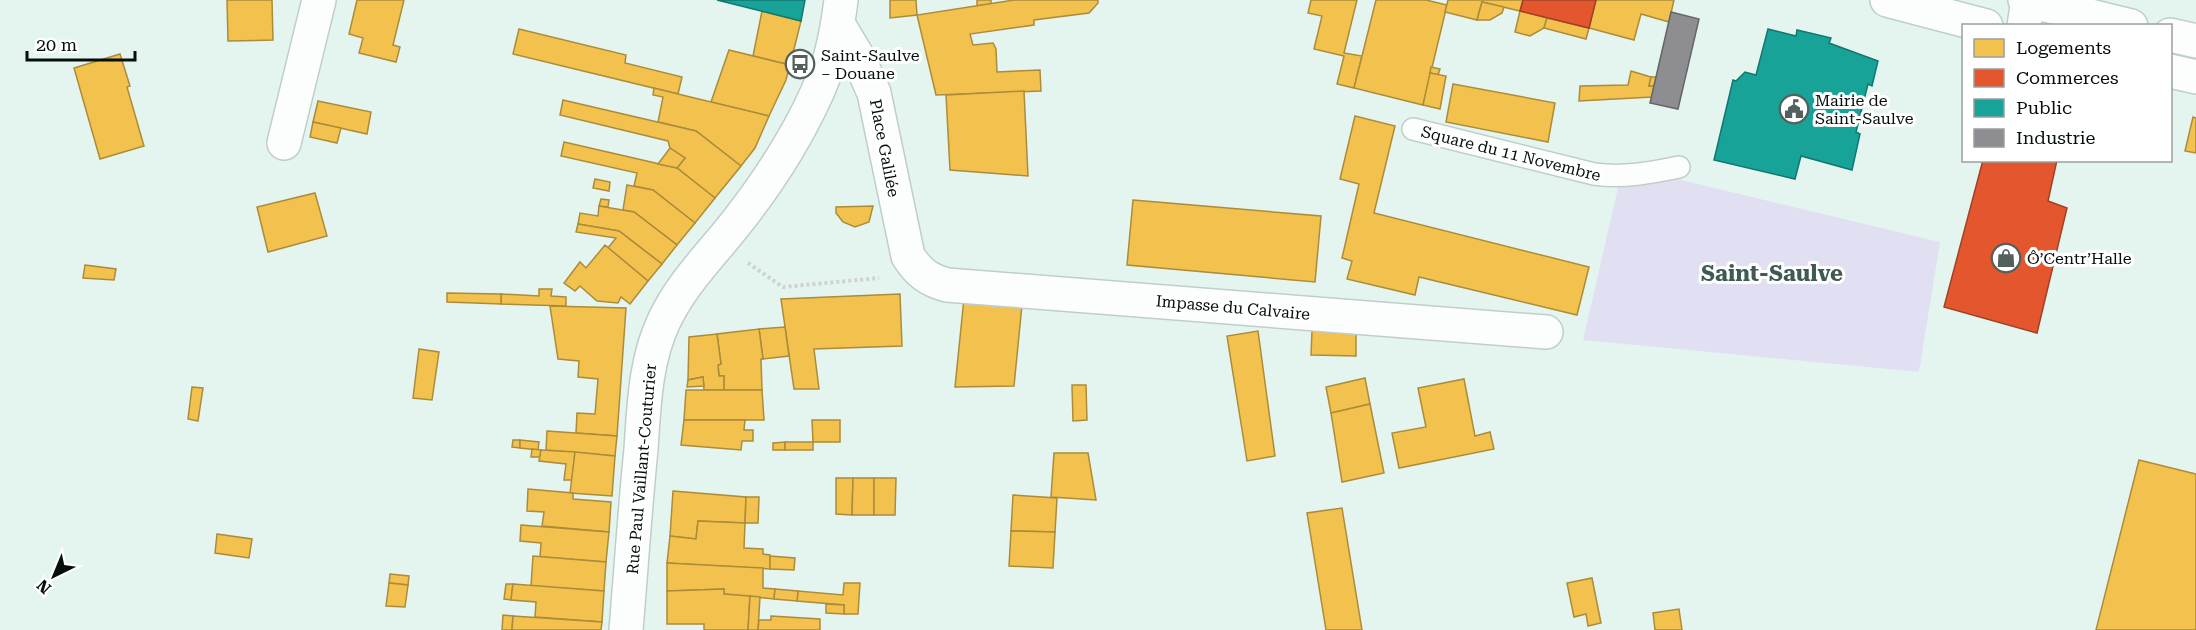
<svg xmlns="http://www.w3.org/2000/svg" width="2196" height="630" viewBox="0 0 2196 630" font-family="'Roboto Serif',serif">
	<rect width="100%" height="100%" fill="#e4f5f0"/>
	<!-- green -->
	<polygon fill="#e1e0f2" points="1623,166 1940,242 1919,372 1583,340"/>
	<!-- homes -->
	<g fill="#f2c14e" stroke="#ab8c3a" stroke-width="1.5">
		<polygon points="227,0 272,0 273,40 228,41"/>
		<polygon points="357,0 404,0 393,45 400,47 396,62 359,53 363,38 349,34"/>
		<polygon points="890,0 916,0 917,15 890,18"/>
		<polygon points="977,0 991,0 991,4 977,6"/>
		<polygon points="1014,0 1098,0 1098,3 1089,13 1034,20 1034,25 970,34 973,45 993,43 996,49 997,72 1040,70 1041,91 936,95 917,15"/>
		<polygon points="1311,0 1357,0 1344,53 1362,56 1354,88 1337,84 1344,56 1314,49 1322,16 1308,13"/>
		<polygon points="1376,0 1426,0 1447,5 1423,105 1354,88"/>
		<polygon points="1448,0 1523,0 1520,11 1482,2 1477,20 1445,12"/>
		<polygon points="1596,0 1674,0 1669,22 1641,14 1634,40 1589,28"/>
		<polygon points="1482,2 1504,7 1502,13 1490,20 1477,20"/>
		<polygon points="762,11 801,21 790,65 753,56"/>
		<polygon points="1520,11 1547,18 1544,28 1530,36 1515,32"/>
		<polygon points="1547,18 1589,28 1586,39 1544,28"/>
		<polygon points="519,29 626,55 625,63 682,77 678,94 513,54"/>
		<polygon points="729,50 790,65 786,80 769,116 711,102"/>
		<polygon points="120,54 130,86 127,87 144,146 100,159 74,68"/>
		<polygon points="1431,67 1440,69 1438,75 1430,73"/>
		<polygon points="1631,71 1651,77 1649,86 1654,86 1652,97 1579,101 1580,86 1628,85"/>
		<polygon points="1430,73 1446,76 1440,109 1423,105"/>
		<polygon points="1651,77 1656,77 1654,86 1649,86"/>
		<polygon points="1453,84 1555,103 1548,142 1446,122"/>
		<polygon points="654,88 678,94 769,116 755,148 741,166 696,131 658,122 663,97 653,95"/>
		<polygon points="1024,91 1028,176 950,170 946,95"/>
		<polygon points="563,100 696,131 741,166 715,198 677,168 685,158 670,148 668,141 560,115"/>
		<polygon points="318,101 371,112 367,134 313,122"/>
		<polygon points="1355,116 1395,126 1374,213 1589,267 1577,315 1419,277 1415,295 1347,279 1352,261 1342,258 1359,184 1340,179"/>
		<polygon points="2193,117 2196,118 2196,153 2185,151"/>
		<polygon points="313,122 341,128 337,143 310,137"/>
		<polygon points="564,142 677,168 715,198 695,223 653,190 634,186 637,173 561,156"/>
		<polygon points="670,148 685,158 677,168 658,164"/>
		<polygon points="595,179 610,182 609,191 593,188"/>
		<polygon points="627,185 653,190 695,223 677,245 634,212 623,210"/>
		<polygon points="315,193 327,236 268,252 257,207"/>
		<polygon points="601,199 609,200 608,207 599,206"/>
		<polygon points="1133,200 1321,216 1315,282 1127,265"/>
		<polygon points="599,206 634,212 677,245 662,264 619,231 578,224 580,213 598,216"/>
		<polygon points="873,206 869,222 855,227 843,222 836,213 836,207"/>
		<polygon points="578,224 619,231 662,264 648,281 608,248 616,238 576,232"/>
		<polygon points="605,245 648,281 630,304 621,297 618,303 597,301 580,286 575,291 564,283 580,262 586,268"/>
		<polygon points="85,265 116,269 114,280 83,278"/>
		<polygon points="539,289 552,289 551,296 566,297 566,306 501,304 501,294 539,296"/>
		<polygon points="447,293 501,294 501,304 447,302"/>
		<polygon points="900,294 902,346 814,349 819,389 794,389 781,299"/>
		<polygon points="964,298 1022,305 1014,386 955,387"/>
		<polygon points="550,306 626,308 617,436 576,433 577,413 595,414 598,379 578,377 579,361 558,359"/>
		<polygon points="785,327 789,356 763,359 759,329"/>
		<polygon points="759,329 763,359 761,359 762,390 724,390 724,376 719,376 718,365 721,364 717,334"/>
		<polygon points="1258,331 1275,456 1247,461 1227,336"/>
		<polygon points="1312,331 1356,332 1356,356 1311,355"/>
		<polygon points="717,334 721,364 718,365 719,376 724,376 724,390 704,390 703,377 688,380 689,337"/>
		<polygon points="419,349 439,352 432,400 413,398"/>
		<polygon points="703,377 704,386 687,387 688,380"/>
		<polygon points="1365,378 1370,404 1331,413 1326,387"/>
		<polygon points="1464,379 1475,436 1490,432 1494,449 1399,468 1392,433 1426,427 1418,388"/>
		<polygon points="1072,385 1086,385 1087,420 1073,421"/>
		<polygon points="192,387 203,388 198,421 188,419"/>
		<polygon points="686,390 762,390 764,420 684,420"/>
		<polygon points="1370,404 1384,473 1342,482 1331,413"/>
		<polygon points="684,420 745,420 744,430 753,430 753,441 742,441 741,450 681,445"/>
		<polygon points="812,420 840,420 840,442 813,442"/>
		<polygon points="547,431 617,436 615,456 546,450"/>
		<polygon points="513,440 520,440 520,448 512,447"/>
		<polygon points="520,440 539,442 538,450 520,448"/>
		<polygon points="785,442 785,450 773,450 773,443"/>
		<rect x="785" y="442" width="28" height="8"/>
		<polygon points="532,449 541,450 540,457 531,457"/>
		<polygon points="541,450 575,452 572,480 564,480 566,464 539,461"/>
		<polygon points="575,452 615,456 612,496 570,493"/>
		<polygon points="1054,453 1088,453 1096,500 1051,497"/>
		<polygon points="2139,460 2196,474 2196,630 2096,630"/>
		<polygon points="836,478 853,478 852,515 836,514"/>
		<polygon points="853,478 874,478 874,515 852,515"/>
		<polygon points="874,478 896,478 895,515 874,515"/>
		<polygon points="528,489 573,493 573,499 611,502 609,532 542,526 544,512 527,511"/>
		<polygon points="673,491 746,497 745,523 698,521 696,539 670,536"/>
		<polygon points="1013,495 1057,498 1055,532 1011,531"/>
		<polygon points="746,497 759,497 758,523 745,523"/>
		<polygon points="1342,508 1362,630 1326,630 1307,513"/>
		<polygon points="698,521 745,523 744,548 763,549 763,554 770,555 770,569 667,563 670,536 696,539"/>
		<polygon points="521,525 609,532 606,562 540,557 541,543 520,541"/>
		<polygon points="1011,531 1055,532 1053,568 1009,566"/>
		<polygon points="217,534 252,539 249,558 215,553"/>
		<polygon points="533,556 606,562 604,591 531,586"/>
		<polygon points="770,556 795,558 794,570 770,569"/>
		<polygon points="667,563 763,568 763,588 775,589 774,599 724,594 724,589 667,591"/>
		<polygon points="390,574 409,576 408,585 389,583"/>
		<polygon points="1592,578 1601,623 1588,626 1586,614 1574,617 1567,583"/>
		<polygon points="389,583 408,585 405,607 386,606"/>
		<polygon points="844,583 860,583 858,614 844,614 844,605 797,601 798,591 843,595"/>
		<polygon points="506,584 513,584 511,600 504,599"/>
		<polygon points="513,584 604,591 602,622 535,617 536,602 511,600"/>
		<polygon points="724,589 724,594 750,596 748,630 704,630 704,624 667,624 667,591"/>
		<polygon points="775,589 798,591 797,601 774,599"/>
		<polygon points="750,596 760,597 758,630 748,630"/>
		<polygon points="826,604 844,605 844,614 826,613"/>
		<polygon points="1679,609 1682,630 1655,630 1653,613"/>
		<polygon points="503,615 513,616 512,630 502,630"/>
		<polygon points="513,616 602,622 601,630 512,630"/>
		<polygon points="771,616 820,619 820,630 758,630 759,620 771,620"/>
	</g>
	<!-- shops -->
	<g fill="#e4572e" stroke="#a14124" stroke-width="1.5">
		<polygon points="1523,0 1596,0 1589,28 1520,11"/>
		<polygon points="1983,160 2057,160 2048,201 2067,208 2037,333 1944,307"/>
	</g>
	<!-- public -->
	<g fill="#17a398" stroke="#12776e" stroke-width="1.5">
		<polygon points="717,0 805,0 801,21"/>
		<polygon points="1768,29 1796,36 1797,30 1831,38 1829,43 1878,61 1872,86 1868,84 1856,132 1860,134 1852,170 1801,156 1795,179 1714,160 1733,80 1736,81 1745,72 1756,75"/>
	</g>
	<!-- industry -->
	<polygon fill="#8d8d92" stroke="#64676a" stroke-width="1.5" points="1671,12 1699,19 1678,109 1650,103"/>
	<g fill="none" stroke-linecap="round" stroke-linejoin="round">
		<!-- lane casing -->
		<g stroke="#c0ceca" stroke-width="24">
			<path id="lane" d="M 1413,129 L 1594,174 C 1624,178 1650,173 1679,167"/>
		</g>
		<!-- street casing -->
		<g stroke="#c0ceca" stroke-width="36">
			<g id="street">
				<path d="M 838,24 L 859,59 L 874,93 L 908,256 C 918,272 928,280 947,285 L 1546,332"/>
				<polyline points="2024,26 2028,0"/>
				<polyline points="284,143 319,0"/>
			</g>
		</g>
		<!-- secondary casing -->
		<g stroke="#c0ceca" stroke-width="36">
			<g id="secondary">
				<polyline points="1887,0 1986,26"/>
				<polyline points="2025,0 2131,26"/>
				<polyline points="2170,35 2196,41"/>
				<polyline points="2170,71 2196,77"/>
				<path d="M 626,630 C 631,570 635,509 641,449 C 644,406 645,361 664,321 C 681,284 712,254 736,223 C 771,179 806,124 826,71 C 834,48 838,24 841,0"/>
			</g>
		</g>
		<!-- path -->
		<polyline stroke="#ced3d1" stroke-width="4" stroke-dasharray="3 3" stroke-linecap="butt" points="748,263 783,287 879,278"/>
		<!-- lane -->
		<use href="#lane" stroke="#fbfefd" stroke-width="21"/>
		<!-- street -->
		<use href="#street" stroke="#fbfefd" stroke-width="33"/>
		<!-- secondary -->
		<use href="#secondary" stroke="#fbfefd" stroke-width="33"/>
	</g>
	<!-- icons -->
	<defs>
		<g id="bus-ring" transform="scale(1.5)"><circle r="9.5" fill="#fff" stroke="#53605c" stroke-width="1.5"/><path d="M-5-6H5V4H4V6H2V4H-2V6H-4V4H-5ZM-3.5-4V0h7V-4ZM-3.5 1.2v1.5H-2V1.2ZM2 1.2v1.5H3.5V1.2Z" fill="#53605c"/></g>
		<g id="civic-ring" transform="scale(1.5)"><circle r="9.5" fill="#fff" stroke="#53605c" stroke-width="1.5"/><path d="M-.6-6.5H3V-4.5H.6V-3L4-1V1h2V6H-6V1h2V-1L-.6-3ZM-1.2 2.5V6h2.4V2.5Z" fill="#53605c"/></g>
		<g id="shop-ring" transform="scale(1.5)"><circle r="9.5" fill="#fff" stroke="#53605c" stroke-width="1.5"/><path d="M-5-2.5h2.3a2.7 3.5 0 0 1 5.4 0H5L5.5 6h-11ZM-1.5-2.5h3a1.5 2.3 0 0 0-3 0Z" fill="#53605c"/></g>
	</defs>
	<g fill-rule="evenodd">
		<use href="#bus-ring" x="800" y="64"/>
		<use href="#civic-ring" x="1794" y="109"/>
		<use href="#shop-ring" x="2006" y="258"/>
	</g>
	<g text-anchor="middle" stroke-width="6" stroke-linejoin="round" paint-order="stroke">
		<!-- poi labels -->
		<g font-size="16" fill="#050f0c" stroke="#fff" text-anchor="start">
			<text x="821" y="61">Saint-Saulve<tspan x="821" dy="18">– Douane</tspan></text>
			<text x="1815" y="106">Mairie de<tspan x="1815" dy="18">Saint-Saulve</tspan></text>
			<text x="2027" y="264">Ô’Centr’Halle</text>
		</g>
		<!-- street labels -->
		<g font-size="16" fill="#050f0c" stroke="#fff">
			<text transform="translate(885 148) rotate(79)" y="6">Place Galilée</text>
			<text transform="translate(1511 153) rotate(14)" y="6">Square du 11 Novembre</text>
			<text transform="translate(1233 307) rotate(5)" y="6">Impasse du Calvaire</text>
			<text transform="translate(641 469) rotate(-85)" y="6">Rue Paul Vaillant-Couturier</text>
		</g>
		<!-- district labels -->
		<g font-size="22" font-weight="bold" fill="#3e5a52" stroke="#fff">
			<text x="1772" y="281">Saint-Saulve</text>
		</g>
	</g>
	<!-- legend -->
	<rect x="1962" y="24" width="210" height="138" fill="#ffffff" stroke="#9b9f9e" stroke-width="1.5"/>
	<rect x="1974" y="39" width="30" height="18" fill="#f2c14e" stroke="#9b9f9e" stroke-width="1.5"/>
	<text x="2016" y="54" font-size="18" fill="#050f0c">Logements</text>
	<rect x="1974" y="69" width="30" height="18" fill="#e4572e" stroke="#9b9f9e" stroke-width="1.5"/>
	<text x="2016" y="84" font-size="18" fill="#050f0c">Commerces</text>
	<rect x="1974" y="99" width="30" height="18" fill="#17a398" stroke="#9b9f9e" stroke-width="1.5"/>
	<text x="2016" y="114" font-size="18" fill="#050f0c">Public</text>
	<rect x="1974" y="129" width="30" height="18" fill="#8d8d92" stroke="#9b9f9e" stroke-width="1.5"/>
	<text x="2016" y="144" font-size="18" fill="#050f0c">Industrie</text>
	<!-- north arrow -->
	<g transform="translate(54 576) rotate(223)" stroke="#ffffff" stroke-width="4.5" paint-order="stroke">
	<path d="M0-4.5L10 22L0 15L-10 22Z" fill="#050f0c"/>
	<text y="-9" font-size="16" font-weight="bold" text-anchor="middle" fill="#050f0c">N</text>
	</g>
	<!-- scale -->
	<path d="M27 51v9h108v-9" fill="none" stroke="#050f0c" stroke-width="3"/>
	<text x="36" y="51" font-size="18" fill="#050f0c" stroke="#ffffff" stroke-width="4.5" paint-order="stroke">20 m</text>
</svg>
